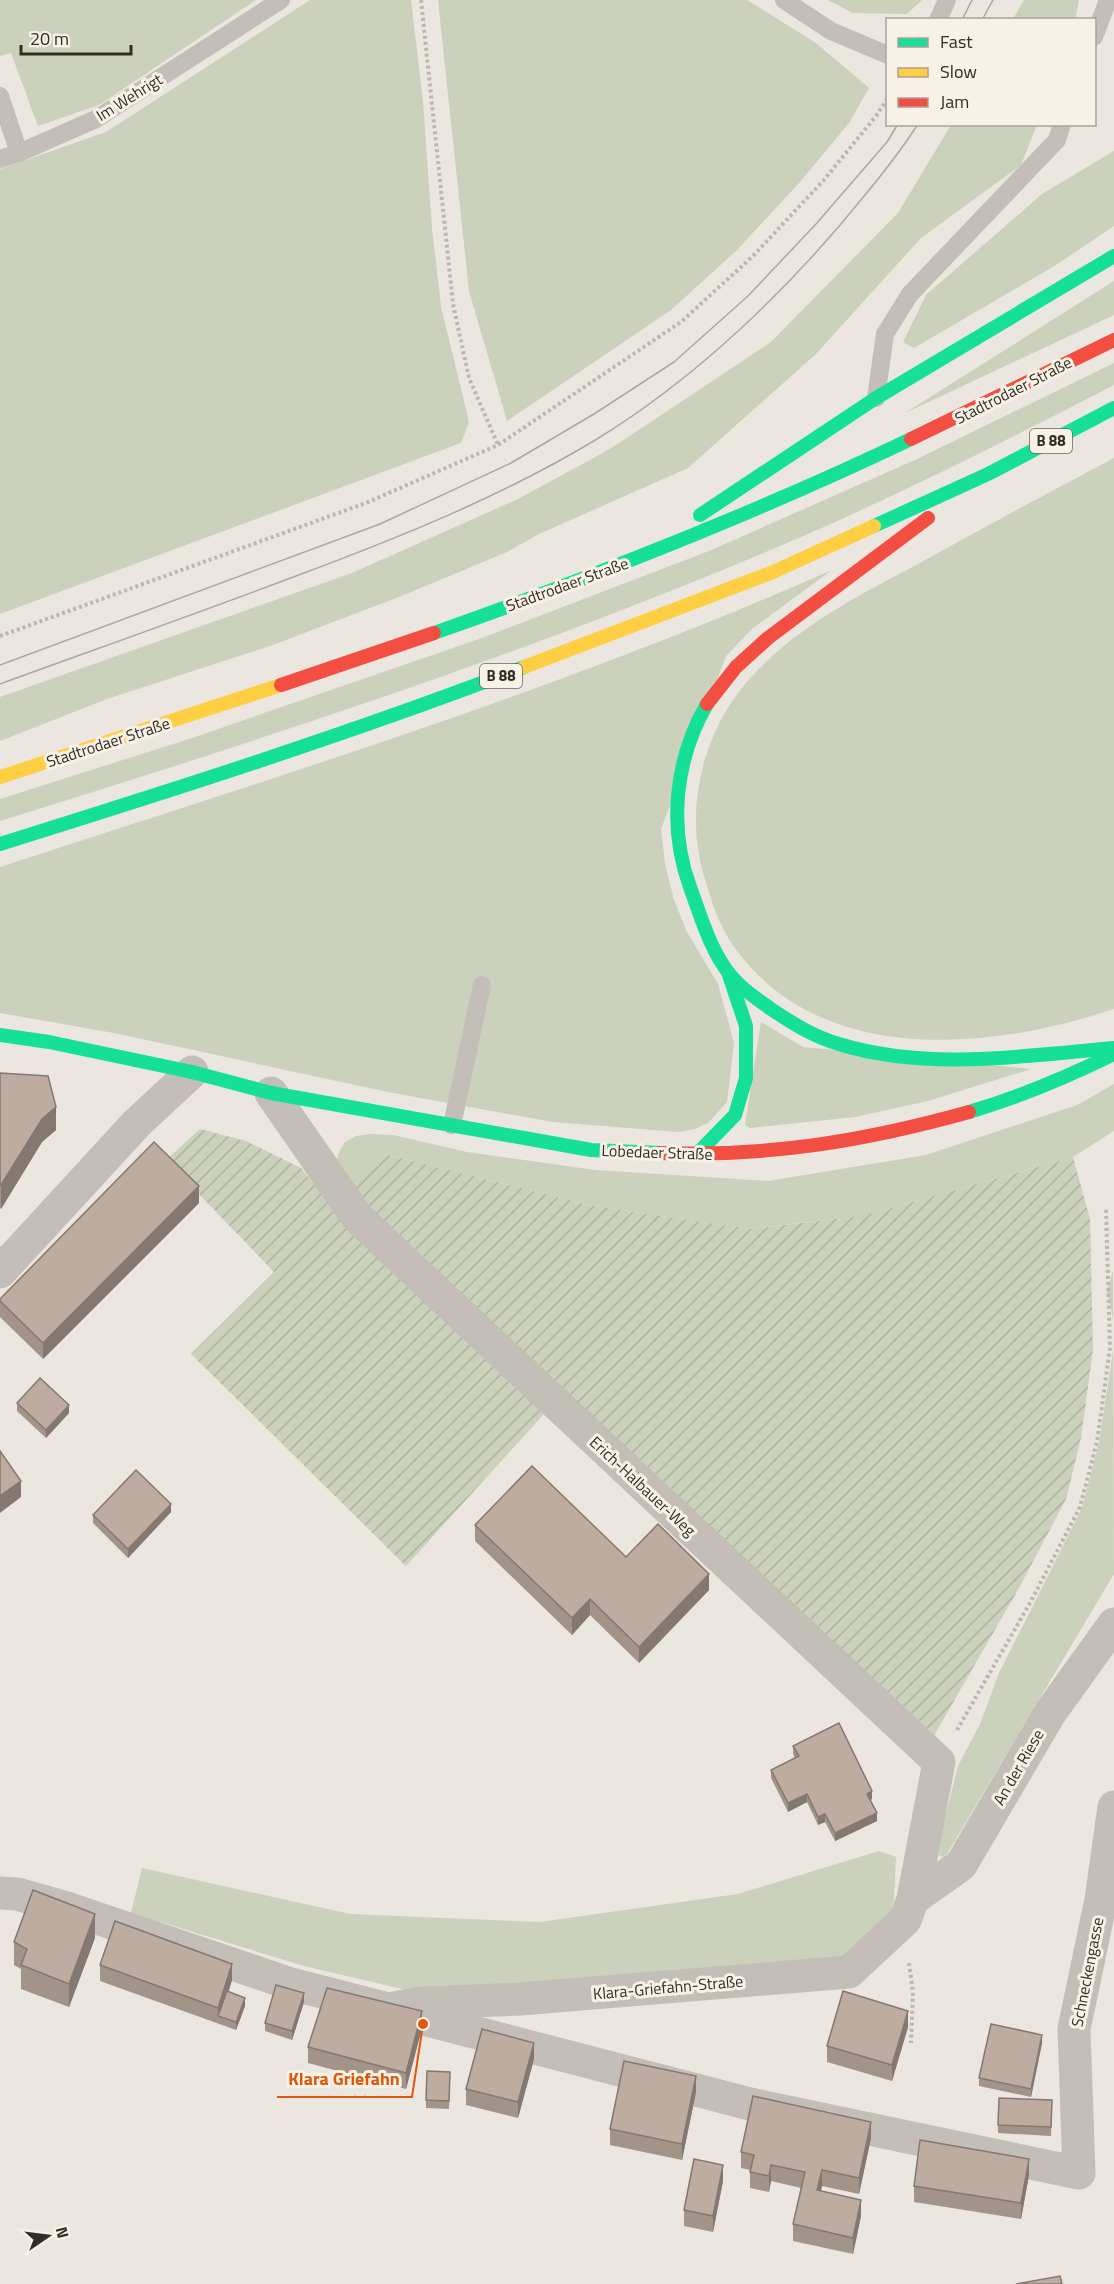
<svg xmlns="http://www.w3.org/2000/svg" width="1114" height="2284" viewBox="0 0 1114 2284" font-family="'Titillium Web',sans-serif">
	<defs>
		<pattern id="garden-furrows" width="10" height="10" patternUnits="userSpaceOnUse" patternTransform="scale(1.5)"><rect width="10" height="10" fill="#cbd1ba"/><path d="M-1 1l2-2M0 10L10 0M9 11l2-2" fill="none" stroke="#afb4a0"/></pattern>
	</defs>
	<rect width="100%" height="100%" fill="#ebe6df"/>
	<!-- grass -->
	<g fill="#cbd1ba">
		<polygon points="0,0 256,0 99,105 38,126 11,53 0,56"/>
		<polygon points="310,0 411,0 423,101 432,229 441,306 469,422 461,443 0,614 0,169 106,132"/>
		<polygon points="438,0 747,0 816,43 869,88 849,123 800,182 737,250 671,310 507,421 469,291"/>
		<polygon points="828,0 922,0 907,14 853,13"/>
		<polygon points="1024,0 1079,0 1075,19 1013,19"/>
		<polygon points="951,125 1037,125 1021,165 921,238 816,354 688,468 539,534 507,552 399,597 270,646 107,699 0,741 0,697 352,573 518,499 610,449 771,342 898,213"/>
		<polygon points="1114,151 1114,226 1056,265 914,348 903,342 926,295 1042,194"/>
		<polygon points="1114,281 1114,315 905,413"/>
		<path d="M 1114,363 L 1114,385 C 1021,433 928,480 833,523 C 563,642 281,734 0,821 L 0,799 L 189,739 L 479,639 L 709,551 L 915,460 Z"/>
		<path d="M 1114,458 L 1114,1009 C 988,1051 815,1068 730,941 C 718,922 711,900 705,879 C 686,820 698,751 733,700 C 780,633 860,595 929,558 C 990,524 1052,491 1114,458 Z"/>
		<path d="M 832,570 L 753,628 L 726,656 L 661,829 L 665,864 L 674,900 L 687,932 L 718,984 L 734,1043 L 727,1102 L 708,1123 L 695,1129 L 679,1132 L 553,1122 L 497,1112 L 388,1092 L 114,1033 L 0,1013 L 0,867 C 280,776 563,689 832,570 Z"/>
		<polygon points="761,1022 803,1047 1031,1069 928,1101 855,1117 750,1128 745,1125"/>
		<polygon points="1114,1084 1114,1131 1073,1157 866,1215 750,1229 593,1206 384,1154 347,1192 337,1161 339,1152 345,1142 356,1136 370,1134 393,1135 467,1152 595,1170 768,1181 926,1155 1077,1105"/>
		<polygon points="1113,1270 1114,1574 947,1854 942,1857 938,1855 943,1826 958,1766 980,1724 999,1673 1082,1508 1099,1443 1113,1351 1113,1319 1107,1292"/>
		<polygon points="879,1851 896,1857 894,1899 887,1930 847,1957 415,1992 304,1966 131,1913 142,1868 350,1914 540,1922 738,1894"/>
	</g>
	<!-- garden -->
	<g fill="url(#garden-furrows)">
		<polygon points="200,1129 246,1141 301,1168 347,1223 544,1414 406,1566 191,1354 274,1272 166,1160"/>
		<polygon points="384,1154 593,1206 751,1229 866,1215 1073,1157 1090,1219 1093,1350 1081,1438 1066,1499 1019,1588 932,1739 347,1192"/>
	</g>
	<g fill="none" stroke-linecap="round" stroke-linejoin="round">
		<!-- path -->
		<g stroke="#bdb7b1" stroke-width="4" stroke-dasharray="3 3" stroke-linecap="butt">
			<polyline points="421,0 453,304 469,378 498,445"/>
			<polyline points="0,636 366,503 498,445 681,322 753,256 823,181 876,116 888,98"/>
			<polyline points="957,1730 1031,1601 1080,1507 1097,1442 1110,1348 1106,1209"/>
			<polyline points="909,1963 913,1992 911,2043"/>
		</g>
		<!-- lane -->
		<g stroke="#c4beb8" stroke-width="18">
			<polyline points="784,0 831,31 888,55"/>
			<polyline points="938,20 947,0"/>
			<polyline points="1094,37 1108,0"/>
			<polyline points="0,96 19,153"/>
			<polyline points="0,159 19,153 96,119 281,0"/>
			<polyline points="876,398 885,334 910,294 1057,140 1062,124"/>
			<polyline points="452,1125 482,985"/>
		</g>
		<!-- street -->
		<g stroke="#c4beb8" stroke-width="33">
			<polyline points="0,1272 137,1123 192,1072"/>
			<polyline points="0,1893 17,1894 70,1909 291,1984 388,2009 422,2003 520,1999 849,1972 905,1920 913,1899 939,1762 357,1217 271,1093"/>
			<polyline points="913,1899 961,1865 1050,1713 1114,1624"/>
			<polyline points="404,2014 750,2104 1079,2173 1074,2029 1101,1900 1114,1807"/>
		</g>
		<!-- fast -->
		<g stroke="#16e098" stroke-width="14">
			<polyline points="700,515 876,398 1114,256"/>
			<polyline points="874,526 988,474 1114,408"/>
			<path d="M 434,633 C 596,576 756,513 911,439"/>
			<path d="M 707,704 C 675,759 668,827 690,887 C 701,917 711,953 732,977 C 743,990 757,999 771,1009 C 792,1023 814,1037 839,1044 C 926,1071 1025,1056 1114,1048"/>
			<path d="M 0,844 C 176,789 352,733 524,667"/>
			<polyline points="0,1035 49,1042 192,1072"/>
			<polyline points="192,1072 271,1093 591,1150 660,1153"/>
			<path d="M 969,1112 C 1020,1097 1067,1077 1114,1054"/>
			<polyline points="697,1154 735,1115 746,1078 746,1026 729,975"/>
		</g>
		<!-- slow -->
		<g stroke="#ffcf43" stroke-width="14">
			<polyline points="524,667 773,572 874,526"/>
			<polyline points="0,777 281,685"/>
		</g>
		<!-- jam -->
		<g stroke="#f24e42" stroke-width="14">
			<polyline points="911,439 1114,340"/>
			<polyline points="281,685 434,633"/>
			<polyline points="707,704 736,667 768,638 928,518"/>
			<path d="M 660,1153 C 768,1157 865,1141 969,1112"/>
		</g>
		<!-- tram -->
		<g stroke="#aca7a2" stroke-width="1.5">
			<polyline points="962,20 972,0"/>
			<polyline points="982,20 993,0"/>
			<polyline points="0,665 380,524 511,463 594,414 674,362 748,296 816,224 887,142 898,124"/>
			<path d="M 0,684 C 99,648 198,613 296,576 C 398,538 503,496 597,439 C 698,377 791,287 865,195 C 884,172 902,149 918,124"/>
		</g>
	</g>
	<!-- wall -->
	<g fill="#a3948a">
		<polygon points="0,1073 56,1130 42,1142 1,1209 0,1208"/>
		<polygon points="199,1203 43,1359 0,1317 0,1299"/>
		<polygon points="17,1403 69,1413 46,1438 17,1411"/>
		<polygon points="171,1512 128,1558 93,1523 93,1515"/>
		<polygon points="475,1525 626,1557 709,1590 639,1663 590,1615 572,1635 475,1541"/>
		<polygon points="793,1746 872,1799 870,1800 877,1821 835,1841 825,1822 818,1825 807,1802 788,1812 771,1778 771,1770 795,1758 793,1754"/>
		<polygon points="95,1938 69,2007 21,1989 21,1969 14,1965 14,1942"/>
		<polygon points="100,1965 232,1980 228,1992 245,2006 236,2030 100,1981"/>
		<polygon points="304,2002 292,2040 265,2031 265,2023"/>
		<polygon points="908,2027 892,2081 827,2062 827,2046"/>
		<polygon points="422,2028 406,2089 308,2063 308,2047"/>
		<polygon points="1042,2043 1031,2097 979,2086 979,2078"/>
		<polygon points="534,2059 518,2118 466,2105 466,2089"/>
		<polygon points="450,2072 449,2109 426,2108 426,2100"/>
		<polygon points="696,2092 682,2160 610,2145 610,2129"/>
		<polygon points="1052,2100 1051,2136 998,2133 998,2125"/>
		<polygon points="871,2138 859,2194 822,2186 821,2191 861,2216 853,2254 793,2241 793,2224 801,2188 771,2181 769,2192 750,2188 750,2170 741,2168 741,2152"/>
		<polygon points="1029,2175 1021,2219 914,2202 914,2186"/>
		<polygon points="723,2181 713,2232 684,2226 684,2210"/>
	</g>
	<!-- shaded-wall -->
	<g fill="#857871">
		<polygon points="56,1107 56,1130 42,1142 1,1209 1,1185 42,1119"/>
		<polygon points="199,1186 199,1203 43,1359 43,1343"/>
		<polygon points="69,1405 69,1413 46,1438 46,1430"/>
		<polygon points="21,1481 21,1497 0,1513 0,1496"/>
		<polygon points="171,1504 171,1512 128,1558 128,1549"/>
		<polygon points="709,1574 709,1590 639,1663 639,1647"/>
		<polygon points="590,1599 590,1615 572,1635 572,1618"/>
		<polygon points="872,1791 872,1799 867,1802 867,1794"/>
		<polygon points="807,1794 807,1802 788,1812 788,1803"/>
		<polygon points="877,1813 877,1821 835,1841 835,1833"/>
		<polygon points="825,1814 825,1822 818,1825 818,1817"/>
		<polygon points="95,1914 95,1938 69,2007 69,1984"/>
		<polygon points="232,1964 232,1980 221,2017 218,2016 218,2024 218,2008"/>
		<polygon points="304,1993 304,2002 292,2040 292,2031"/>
		<polygon points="245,1998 245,2006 236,2030 236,2022"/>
		<polygon points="422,2011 422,2028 406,2089 406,2073"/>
		<polygon points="908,2011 908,2027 892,2081 892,2065"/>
		<polygon points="1042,2035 1042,2043 1031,2097 1031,2089"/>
		<polygon points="534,2043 534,2059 518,2118 518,2102"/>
		<polygon points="696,2076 696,2092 682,2160 682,2144"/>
		<polygon points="871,2122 871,2138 859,2194 859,2178"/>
		<polygon points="1029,2159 1029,2175 1021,2219 1021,2203"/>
		<polygon points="723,2165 723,2181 713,2232 713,2216"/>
		<polygon points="771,2165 771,2181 769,2192 769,2176"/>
		<polygon points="822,2170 822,2186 817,2206 817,2190"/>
		<polygon points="861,2200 861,2216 853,2254 853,2238"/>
	</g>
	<!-- building -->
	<g fill="#beaca1" stroke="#857871" stroke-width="1.5">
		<polygon points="0,1073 48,1076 56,1107 42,1119 1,1185 0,1185"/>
		<polygon points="154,1142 199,1186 43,1343 0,1301 0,1299"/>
		<polygon points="40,1378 69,1405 46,1430 17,1403"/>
		<polygon points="0,1451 21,1481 0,1496"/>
		<polygon points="532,1466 626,1557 658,1524 709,1574 639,1647 590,1599 572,1618 475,1525"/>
		<polygon points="136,1470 171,1504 128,1549 93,1515"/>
		<polygon points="839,1723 872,1791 867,1794 877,1813 835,1833 825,1814 818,1817 807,1794 788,1803 771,1770 799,1756 793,1746"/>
		<polygon points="33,1890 95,1914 69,1984 21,1965 27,1949 14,1942"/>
		<polygon points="115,1921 232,1964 218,2008 100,1965"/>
		<polygon points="276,1985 304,1993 292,2031 265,2023"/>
		<polygon points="327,1988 422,2011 406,2073 308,2047"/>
		<polygon points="227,1991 245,1998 236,2022 218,2016"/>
		<polygon points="843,1991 908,2011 892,2065 827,2046"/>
		<polygon points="991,2024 1042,2035 1031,2089 979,2078"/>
		<polygon points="482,2029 534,2043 518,2102 466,2089"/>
		<polygon points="624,2061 696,2076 682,2144 610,2129"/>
		<polygon points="427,2071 450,2072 449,2101 426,2100"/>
		<polygon points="753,2096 871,2122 859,2178 822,2170 817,2190 861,2200 853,2238 793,2224 805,2172 771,2165 769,2176 750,2172 754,2155 741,2152"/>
		<polygon points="999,2098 1052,2100 1051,2127 998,2125"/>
		<polygon points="920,2140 1029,2159 1021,2203 914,2186"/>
		<polygon points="694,2159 723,2165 713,2216 684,2210"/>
		<polygon points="1060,2276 1062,2284 1016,2284"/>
	</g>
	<g text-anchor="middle" stroke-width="6" stroke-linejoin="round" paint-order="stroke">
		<!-- shield labels -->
		<g fill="#f8f1e6" stroke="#6f6760" stroke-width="1.5">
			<rect x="1030" y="429" width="42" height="24" rx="4.5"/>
			<rect x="480" y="664" width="42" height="24" rx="4.5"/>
		</g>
		<g font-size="15" font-weight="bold" fill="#342c27">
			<text x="1051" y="446">B 88</text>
			<text x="501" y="681">B 88</text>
		</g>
		<!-- street labels -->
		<g font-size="16" fill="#342c27" stroke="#f8f1e6">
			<text transform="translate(129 97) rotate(-32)" y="6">Im Wehrigt</text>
			<text transform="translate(1013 390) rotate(-27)" y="6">Stadtrodaer Straße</text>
			<text transform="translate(567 584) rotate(-20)" y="6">Stadtrodaer Straße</text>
			<text transform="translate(108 742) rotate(-18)" y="6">Stadtrodaer Straße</text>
			<text transform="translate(657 1152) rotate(2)" y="6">Lobedaer Straße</text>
			<text transform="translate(643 1486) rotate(43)" y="6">Erich-Halbauer-Weg</text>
			<text transform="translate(1018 1767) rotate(-60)" y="6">An der Riese</text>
			<text transform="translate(1087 1972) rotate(-79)" y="6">Schneckengasse</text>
			<text transform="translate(668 1987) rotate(-5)" y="6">Klara-Griefahn-Straße</text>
		</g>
	</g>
	<!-- callouts -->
	<path fill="none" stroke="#df570d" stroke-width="2" d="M423 2024L412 2097H277"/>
	<circle fill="#df570d" stroke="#f8f1e6" stroke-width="2" cx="423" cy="2024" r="6"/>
	<g font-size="18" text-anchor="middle" font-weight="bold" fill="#df570d" stroke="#f8f1e6" stroke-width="6" stroke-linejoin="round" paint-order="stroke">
		<text x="344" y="2085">Klara Griefahn</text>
	</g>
	<!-- legend -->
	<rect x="886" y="18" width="210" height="108" fill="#f8f1e6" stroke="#aaa29a" stroke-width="1.5"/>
	<rect x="898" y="38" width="30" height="9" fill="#16e098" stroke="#aaa29a" stroke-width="1.5"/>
	<text x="940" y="48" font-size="18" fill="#342c27">Fast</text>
	<rect x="898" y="68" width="30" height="9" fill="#ffcf43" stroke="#aaa29a" stroke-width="1.5"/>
	<text x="940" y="78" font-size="18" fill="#342c27">Slow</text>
	<rect x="898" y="98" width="30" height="9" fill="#f24e42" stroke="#aaa29a" stroke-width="1.5"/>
	<text x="940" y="108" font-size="18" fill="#342c27">Jam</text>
	<!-- north arrow -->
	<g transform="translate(48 2236) rotate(76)" stroke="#f8f1e6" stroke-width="4.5" paint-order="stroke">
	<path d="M0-4.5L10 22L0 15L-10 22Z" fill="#342c27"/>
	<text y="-9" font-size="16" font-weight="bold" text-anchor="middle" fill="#342c27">N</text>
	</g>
	<!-- scale -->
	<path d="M21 45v9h110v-9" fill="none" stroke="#342c27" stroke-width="3"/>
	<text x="30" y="45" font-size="18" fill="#342c27" stroke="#f8f1e6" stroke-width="4.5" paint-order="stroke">20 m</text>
</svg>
